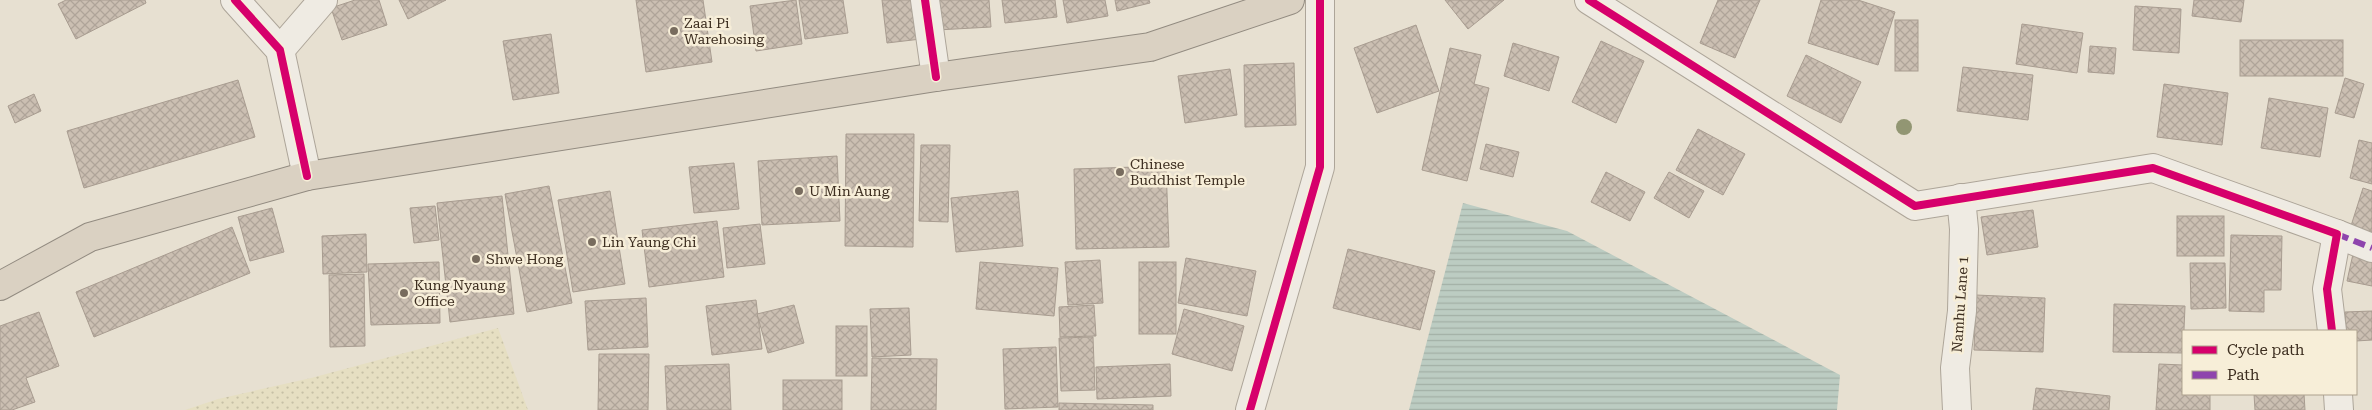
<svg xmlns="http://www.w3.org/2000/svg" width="2372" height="410" viewBox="0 0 2372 410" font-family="'Roboto Serif',serif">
	<defs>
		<pattern id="farmland-dots" width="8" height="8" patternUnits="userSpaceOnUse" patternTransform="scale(1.25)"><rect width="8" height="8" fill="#e6dfc2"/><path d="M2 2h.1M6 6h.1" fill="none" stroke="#c6c0a6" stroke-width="1.8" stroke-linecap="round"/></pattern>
		<pattern id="water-rules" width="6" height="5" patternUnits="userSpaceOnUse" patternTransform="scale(1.25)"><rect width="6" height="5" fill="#bcccc2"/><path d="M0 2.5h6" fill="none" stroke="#a2b0a6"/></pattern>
		<pattern id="building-cross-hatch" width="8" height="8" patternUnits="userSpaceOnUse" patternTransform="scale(1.25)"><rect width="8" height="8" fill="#cbbfb2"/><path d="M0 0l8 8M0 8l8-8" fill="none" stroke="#afa499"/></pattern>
	</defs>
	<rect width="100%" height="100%" fill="#e7e0d1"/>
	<!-- farmland -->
	<polygon fill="url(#farmland-dots)" points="498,328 528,410 185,410 218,399 311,378"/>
	<!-- water -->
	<polygon fill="url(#water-rules)" points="1463,203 1567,231 1840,375 1837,410 1409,410"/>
	<!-- building -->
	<g fill="url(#building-cross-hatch)" stroke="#a89c90">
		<polygon points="66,0 145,0 146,3 76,39 58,4"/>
		<polygon points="355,0 379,0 387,25 342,40 331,8"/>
		<polygon points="399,0 446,0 408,19"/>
		<polygon points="636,0 703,0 712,62 646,72"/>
		<polygon points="796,0 802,44 756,51 750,6"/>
		<polygon points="799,0 843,0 848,33 805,39"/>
		<polygon points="882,0 916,0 921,39 887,43"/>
		<polygon points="935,0 989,0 991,27 937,30"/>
		<polygon points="1002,0 1055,0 1057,17 1005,23"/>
		<polygon points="1063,0 1105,0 1108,16 1067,23"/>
		<polygon points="1115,0 1149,0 1150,3 1117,11"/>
		<polygon points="1445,0 1504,0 1468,29"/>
		<polygon points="1718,0 1760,0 1735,58 1700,43"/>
		<polygon points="1821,0 1858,0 1895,12 1878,65 1808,43"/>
		<polygon points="2194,0 2244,0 2241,22 2192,16"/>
		<polygon points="2135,6 2181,9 2179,53 2133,50"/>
		<rect x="1895" y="20" width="23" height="51"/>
		<polygon points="2022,24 2083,33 2077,73 2016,64"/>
		<polygon points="1416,25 1439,91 1377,113 1354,48"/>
		<polygon points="551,34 559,93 513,100 503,41"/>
		<rect x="2240" y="40" width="103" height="36"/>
		<polygon points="1601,41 1644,61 1616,123 1572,102"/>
		<polygon points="1513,43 1559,57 1549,91 1504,76"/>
		<polygon points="2090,46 2116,48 2114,74 2088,72"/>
		<polygon points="1450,48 1481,55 1474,84 1489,88 1467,181 1422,170"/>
		<polygon points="1806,55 1861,82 1841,123 1787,96"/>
		<polygon points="1294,63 1296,125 1245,127 1244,65"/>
		<polygon points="1963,67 2033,75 2028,120 1957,111"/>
		<polygon points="1230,69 1237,115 1185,123 1178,76"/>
		<polygon points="2345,78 2364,84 2354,118 2335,113"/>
		<polygon points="238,80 255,137 84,188 67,131"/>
		<polygon points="2164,84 2228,93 2222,145 2157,137"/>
		<polygon points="34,94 41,111 15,123 8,106"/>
		<polygon points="2269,98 2328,108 2320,157 2261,148"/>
		<polygon points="1698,129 1745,154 1723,195 1676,170"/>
		<polygon points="846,134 914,134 913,247 845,246"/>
		<polygon points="2359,140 2372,143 2372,184 2350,178"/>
		<polygon points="1486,144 1519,152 1513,177 1480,169"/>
		<polygon points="921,145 950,145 948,222 919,221"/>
		<polygon points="837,156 840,221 762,225 758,161"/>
		<polygon points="734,163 739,209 694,213 689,167"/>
		<polygon points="1166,166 1169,247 1076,249 1074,169"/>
		<polygon points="1606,172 1645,192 1630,221 1591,202"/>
		<polygon points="1669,172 1704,191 1689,218 1654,198"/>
		<polygon points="549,186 572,303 527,312 505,194"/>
		<polygon points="2363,188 2372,191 2372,236 2350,229"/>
		<polygon points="610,191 625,284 573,292 558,200"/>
		<polygon points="1018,191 1023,246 956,252 951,198"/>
		<polygon points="502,196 514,314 450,322 437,203"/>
		<polygon points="435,206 439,240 414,243 410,208"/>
		<polygon points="272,208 284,252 250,261 238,217"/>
		<polygon points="2033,210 2038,247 1987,255 1981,217"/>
		<rect x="2177" y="216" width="47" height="40"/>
		<polygon points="717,221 724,277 649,287 642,230"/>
		<polygon points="760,224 765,264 727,268 723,228"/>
		<polygon points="232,227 250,273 94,337 76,292"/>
		<polygon points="366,234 367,272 323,274 322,236"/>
		<polygon points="2231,235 2282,236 2281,290 2264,290 2264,312 2229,311"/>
		<polygon points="1348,249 1435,271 1420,330 1333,308"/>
		<polygon points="2353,254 2372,258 2372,286 2347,281"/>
		<polygon points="1186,258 1256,271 1247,316 1178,303"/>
		<polygon points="1100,260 1103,303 1068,305 1065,262"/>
		<polygon points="439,262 440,323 371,325 368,264"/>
		<polygon points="980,262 1058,268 1054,316 976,309"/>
		<rect x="1139" y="262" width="37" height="72"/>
		<polygon points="2190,263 2225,263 2226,308 2191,309"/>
		<polygon points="364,274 365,346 330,347 329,275"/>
		<polygon points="1976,295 2045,298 2043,352 1974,350"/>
		<polygon points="646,298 648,347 588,350 585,301"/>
		<polygon points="756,300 762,349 712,355 706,306"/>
		<polygon points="2114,304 2185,306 2183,353 2113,352"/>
		<polygon points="794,305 804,343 768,353 757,314"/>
		<polygon points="1094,305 1096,336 1060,337 1059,307"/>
		<polygon points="909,308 911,355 872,357 870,309"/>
		<polygon points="1184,309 1244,326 1232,371 1172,354"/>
		<polygon points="2372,311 2372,340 2356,341 2356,331 2346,331 2345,312"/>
		<polygon points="39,312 59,366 26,378 35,402 12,410 0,410 0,326"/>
		<rect x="836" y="326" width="31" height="50"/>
		<polygon points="1093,337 1095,390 1061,391 1059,338"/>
		<polygon points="1056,347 1058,407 1005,409 1003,349"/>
		<polygon points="599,354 649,354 648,410 598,410"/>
		<polygon points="872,358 937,359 936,410 871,410"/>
		<polygon points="729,364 731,410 667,410 665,366"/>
		<polygon points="1170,364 1171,396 1097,399 1096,367"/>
		<polygon points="2159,364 2183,365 2183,394 2210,394 2210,410 2156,410"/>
		<rect x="783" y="380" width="59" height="30"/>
		<polygon points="2036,388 2110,396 2109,410 2033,410"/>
		<polygon points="2254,394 2304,394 2305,410 2255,410"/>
		<polygon points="1059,403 1153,405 1153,410 1059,410"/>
	</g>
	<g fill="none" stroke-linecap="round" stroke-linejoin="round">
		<!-- street casing -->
		<g stroke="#ada599" stroke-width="30">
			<g id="street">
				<polyline points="235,0 280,50 307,176"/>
				<polyline points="925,0 936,77"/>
				<polyline points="1589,0 1915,206 2153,168 2337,234 2327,289 2332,331"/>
				<polyline points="280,50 323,0"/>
				<polyline points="2337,234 2372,248"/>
				<polyline points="2338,394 2339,410"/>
				<polyline points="1250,410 1320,167 1320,0"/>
				<polyline points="1957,410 1955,368 1962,311 1964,229 1961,198"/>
			</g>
		</g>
		<!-- highway casing -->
		<g stroke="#928b80" stroke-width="30">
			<polyline id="highway" points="0,286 90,237 307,176 936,77 1150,47 1290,0"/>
		</g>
		<!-- street -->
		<use href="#street" stroke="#efebe3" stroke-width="28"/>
		<!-- highway -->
		<use href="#highway" stroke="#dad1c2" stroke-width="28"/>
		<!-- quiet -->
		<polyline stroke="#8e44ad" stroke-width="6" stroke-dasharray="12 6" stroke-linecap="butt" points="2337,234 2372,248"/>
		<!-- cycleway casing -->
		<g stroke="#f7eed8" stroke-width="11">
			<g id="cycleway">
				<polyline points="235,0 280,50 307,176"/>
				<polyline points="925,0 936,77"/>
				<polyline points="1589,0 1915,206 2153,168 2337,234 2327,289 2332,331"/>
				<polyline points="1250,410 1320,167 1320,0"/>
			</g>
		</g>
		<!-- cycleway -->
		<use href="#cycleway" stroke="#d6006c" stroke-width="8"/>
	</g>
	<!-- trees -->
	<circle fill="#929673" cx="1904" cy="127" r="8"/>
	<!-- markers -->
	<g fill="#786c5e" stroke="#f7eed8" stroke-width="2">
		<circle cx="674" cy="31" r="5"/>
		<circle cx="1120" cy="172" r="5"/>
		<circle cx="799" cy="191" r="5"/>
		<circle cx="592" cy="242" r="5"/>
		<circle cx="476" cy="259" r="5"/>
		<circle cx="404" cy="293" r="5"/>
	</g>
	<g text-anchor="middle" stroke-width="5" stroke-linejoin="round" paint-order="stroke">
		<!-- poi labels -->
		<g font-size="14" fill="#3d2e20" stroke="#f7eed8" text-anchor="start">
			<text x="684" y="28">Zaai Pi<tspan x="684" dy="16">Warehosing</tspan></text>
			<text x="1130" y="169">Chinese<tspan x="1130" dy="16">Buddhist Temple</tspan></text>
			<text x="809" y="196">U Min Aung</text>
			<text x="602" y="247">Lin Yaung Chi</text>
			<text x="486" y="264">Shwe Hong</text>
			<text x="414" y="290">Kung Nyaung<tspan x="414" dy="16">Office</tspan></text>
		</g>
		<!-- street labels -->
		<g font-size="14" fill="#3d2e20" stroke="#f7eed8">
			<text transform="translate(1960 304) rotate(-86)" y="5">Namhu Lane 1</text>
		</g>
	</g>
	<!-- legend -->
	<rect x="2182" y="330" width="175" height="65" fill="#f7eed8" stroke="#ada18e"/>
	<rect x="2192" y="346" width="25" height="8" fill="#d6006c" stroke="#ada18e"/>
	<text x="2227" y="355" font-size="15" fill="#3d2e20">Cycle path</text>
	<rect x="2192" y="371" width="25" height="8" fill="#8e44ad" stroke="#ada18e"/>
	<text x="2227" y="380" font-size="15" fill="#3d2e20">Path</text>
</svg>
